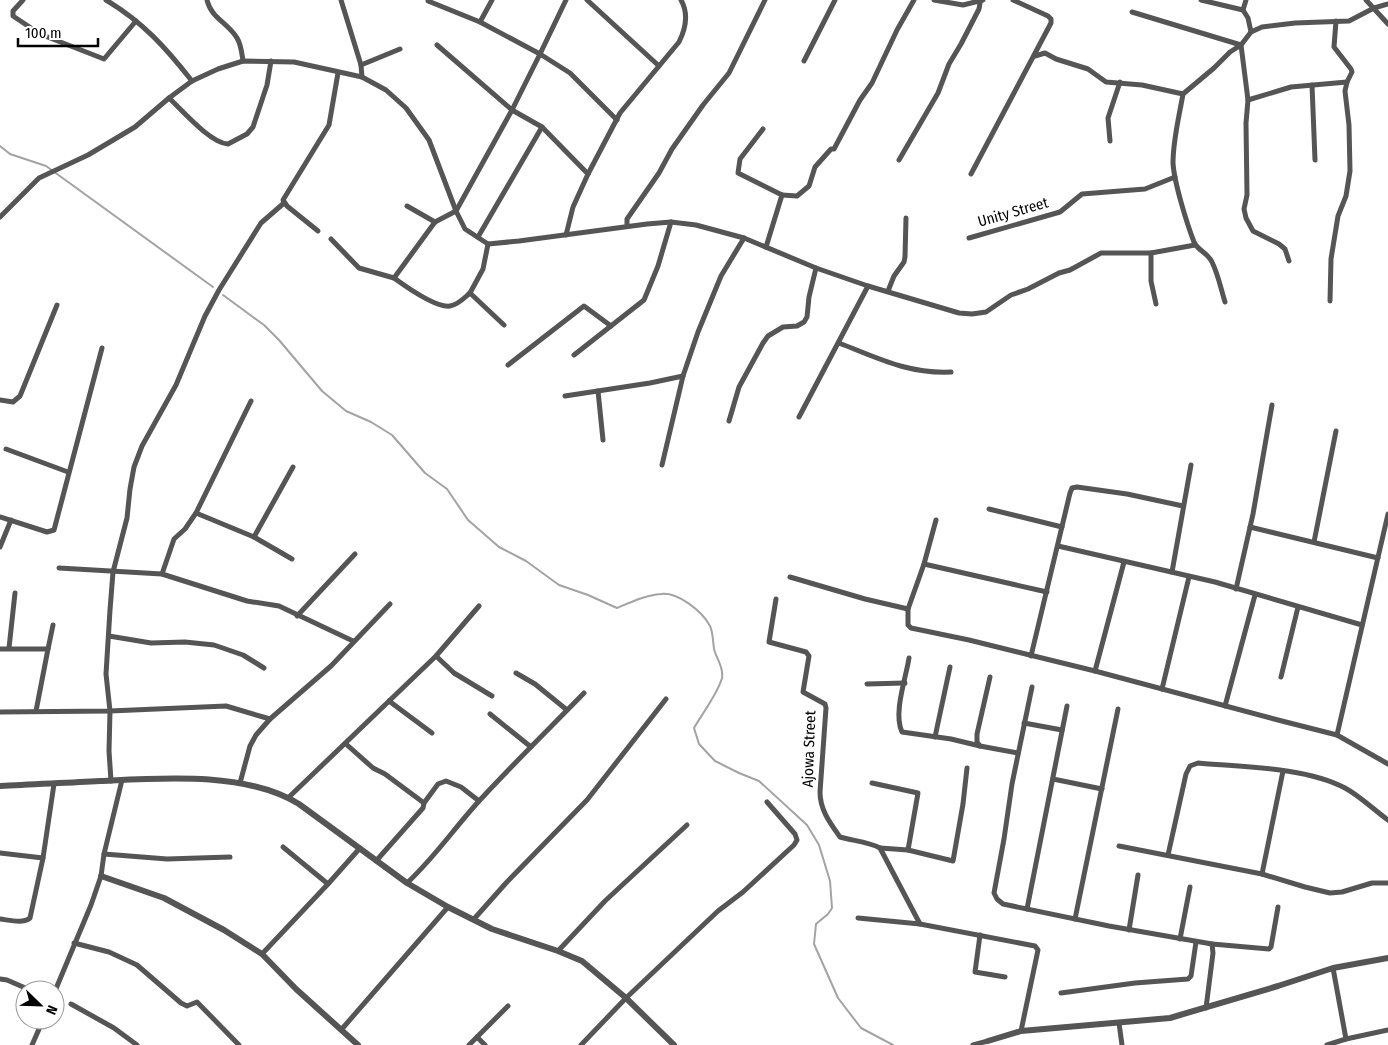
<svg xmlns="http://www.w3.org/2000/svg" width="1388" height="1045" viewBox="0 0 1388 1045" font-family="'Fira Sans Condensed',sans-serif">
	<rect width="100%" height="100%" fill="#fff"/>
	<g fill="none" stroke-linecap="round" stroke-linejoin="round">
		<!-- stream -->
		<g stroke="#a3a3a3" stroke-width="2">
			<polyline points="0,146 10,154 46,166 213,287"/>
			<path d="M 223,295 L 264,325 L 279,340 L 322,391 L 346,411 L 371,422 L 392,435 L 425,473 L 447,489 L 468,520 L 499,547 L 526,561 L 559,585 L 588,595 L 617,608 C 631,602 646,595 661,594 C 678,592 702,611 710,626 C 713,632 713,642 714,649 C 716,658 724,667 722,678 C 718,693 702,714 694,728 L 699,744 L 715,761 L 739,773 L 759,781 L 807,825 L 819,845 L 830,881 L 832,908 L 828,914 L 816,924 L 814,944 L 838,998 L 861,1028 L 893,1045"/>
		</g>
		<!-- minor -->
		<g stroke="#555" stroke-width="5">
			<polyline points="23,0 13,11 13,16 40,34 104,59 136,21"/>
			<path d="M 106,0 C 143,22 166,48 192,81"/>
			<path d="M 207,0 C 211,18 228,23 237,38 C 241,44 242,54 243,61"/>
			<polyline points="341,0 361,65 362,77"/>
			<polyline points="566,0 540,54 570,73 617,120"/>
			<polyline points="587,0 659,66"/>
			<polyline points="934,0 963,5 983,0"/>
			<polyline points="1201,0 1243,10"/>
			<polyline points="1246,0 1243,10 1248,18 1251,32"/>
			<polyline points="1366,0 1388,24"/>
			<polyline points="1132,12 1241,45 1248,100 1246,123 1247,195 1244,209 1246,218 1253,231 1279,244 1285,249 1289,261"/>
			<polyline points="480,22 492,0"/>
			<polyline points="437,45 512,110 542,127 588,174"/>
			<polyline points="1035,56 1045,53 1056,59 1088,69 1106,82 1142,85 1183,94"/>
			<polyline points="804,61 835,0"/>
			<polyline points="361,65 400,49"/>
			<polyline points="1312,85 1315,160"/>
			<path d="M 169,98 C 182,110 210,143 228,144 L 247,134 L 253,127 L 267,85 L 271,61"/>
			<polyline points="1248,100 1291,87 1347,82"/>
			<polyline points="763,129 740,159 738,173 782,195 766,247"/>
			<polyline points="1110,141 1108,118 1120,82"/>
			<polyline points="899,160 938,93 949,64 961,44 979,9 980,3 979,2"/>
			<polyline points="971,174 1051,23 1051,19 1048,16 1013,0"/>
			<polyline points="782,195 797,196 809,186 815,167 831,149 834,149 860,100 872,83 897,30 914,0"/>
			<polyline points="407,206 435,222 456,211 512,110 540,54 480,22 428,1 428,0"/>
			<polyline points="0,217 39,178 88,155 135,127 169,98 192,81 218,69 243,61 294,62 362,77 386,90 406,108 429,140 456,211 465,229 488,244 519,241 647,224 671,222 696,225 744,238 816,268 868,286 959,313 972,314 986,312 1011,295 1028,289 1059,273 1070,270 1101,253 1151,253 1195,245"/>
			<polyline points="627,226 627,219 659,173 672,149 703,105 729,73 765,0"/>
			<polyline points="318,231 287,206 283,200 329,125 338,73"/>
			<path d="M 566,235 L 573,207 L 588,174 L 620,113 L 679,42 C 686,28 689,14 681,0"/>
			<polyline points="478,237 542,127"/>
			<polyline points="969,238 1060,212 1082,194 1145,189 1175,177"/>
			<polyline points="331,239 359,268 394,278 435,222"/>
			<polyline points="488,244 483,269 470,293 504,325"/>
			<polyline points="1151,253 1151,281 1156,304"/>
			<path d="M 394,278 C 405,286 436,308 450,306 C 458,305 464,298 470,293"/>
			<polyline points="888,291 894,276 904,262 905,257 906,218"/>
			<polyline points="1330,301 1331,259 1338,216 1346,196 1350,171 1349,125 1345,91 1347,82 1352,72 1351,69 1334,47 1336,21"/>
			<path d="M 1225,302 C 1221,289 1218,274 1212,262 C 1208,253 1197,250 1194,242 C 1187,224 1174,182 1173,163 C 1173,140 1179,117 1183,94 L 1214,68 L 1230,52 L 1241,45 L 1251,32 L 1262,27 L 1295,23 L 1349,21 L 1374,8 L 1388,4"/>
			<path d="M 839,343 C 878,358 908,374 951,372"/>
			<polyline points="574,355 644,300 658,266 671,222"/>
			<polyline points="508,365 584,306 611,326"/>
			<polyline points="598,391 603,440"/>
			<polyline points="565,396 650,383 683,376"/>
			<polyline points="0,400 13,402 20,396 57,305"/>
			<polyline points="799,417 868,286"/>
			<polyline points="729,421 739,387 763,343 768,336 783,327 797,326 804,322 807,317 809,297 816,268"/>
			<polyline points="6,449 68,472"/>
			<polyline points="662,465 683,376 698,332 721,276 744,238"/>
			<polyline points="989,509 1062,527"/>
			<polyline points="196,513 254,537 292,559"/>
			<polyline points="0,517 47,532 54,530 102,348"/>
			<polyline points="936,520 924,564 908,609 908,625 911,628 969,640 1095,671 1278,720 1337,735 1388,764"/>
			<polyline points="1250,527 1378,558"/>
			<polyline points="254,537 293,467"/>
			<polyline points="1314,542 1336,431"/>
			<polyline points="1058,546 1215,582 1362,625"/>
			<polyline points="0,547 11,520"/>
			<polyline points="924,564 1047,592"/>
			<polyline points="59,568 162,574 247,601 279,606 353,641"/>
			<polyline points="1172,572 1191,465"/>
			<polyline points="162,574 174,539 185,529 196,513 251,401"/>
			<polyline points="790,577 865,599 908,609"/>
			<polyline points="1236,589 1253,514 1272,405"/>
			<path d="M 776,599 L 769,642 L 806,652 L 809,656 L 803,692 L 825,704 L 826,708 L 820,792 C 820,810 830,823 840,837 C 853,841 867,841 880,848 L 920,924"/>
			<polyline points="297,616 355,554"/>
			<polyline points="109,636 151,643 185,642 214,645 243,655 264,668"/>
			<polyline points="9,648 15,593"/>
			<polyline points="0,649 48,649 36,711"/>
			<polyline points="48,649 53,625"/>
			<polyline points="436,656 454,673 492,696"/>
			<polyline points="1031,656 1070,493 1072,488 1077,487 1127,494 1183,506"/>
			<path d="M 909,658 C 906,678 893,713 902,732 L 951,739 L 980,746"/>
			<polyline points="1095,671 1124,562"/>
			<polyline points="516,673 535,684 567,710"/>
			<polyline points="990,677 977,734 977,742 980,746 1018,753"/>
			<polyline points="1281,677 1298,607"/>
			<polyline points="867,684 905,683"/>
			<polyline points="1032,687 1012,784 1004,839 994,893 997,899 1003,904 1109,926 1212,944 1213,953 1206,1008"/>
			<polyline points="1162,689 1189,577"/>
			<polyline points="389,701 432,733"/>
			<polyline points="1225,706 1255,595"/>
			<polyline points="0,712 110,711 226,706 270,719"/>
			<polyline points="490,714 531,747"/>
			<polyline points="1024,723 1062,730"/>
			<polyline points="1337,735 1388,514"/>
			<polyline points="935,737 950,667"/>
			<polyline points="346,744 373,768 385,774 424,803 423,808 376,861"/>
			<polyline points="1283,771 1262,874 1305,887 1330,893 1342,892 1372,883 1388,883"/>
			<polyline points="1053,779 1102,789"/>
			<polyline points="111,781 109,751 110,711 106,674 110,610 113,572 127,518 130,489 134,467 142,446 176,385 205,316 219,290 261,223 284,203"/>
			<polyline points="240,783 250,746 256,735 270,719 331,666 390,604"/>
			<polyline points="872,783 918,793 908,850"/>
			<polyline points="288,798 436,656 479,606"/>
			<polyline points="424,803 438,784 446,781 461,787 479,801"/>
			<polyline points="1119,846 1262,874"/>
			<polyline points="283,847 328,884"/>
			<polyline points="880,848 908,850 953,861 963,804 967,768"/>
			<polyline points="0,853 43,858"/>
			<polyline points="104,854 167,859 230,857"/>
			<path d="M 1168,855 L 1186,774 L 1190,766 L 1198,763 C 1242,767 1306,767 1345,788 C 1360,796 1374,810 1388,820"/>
			<path d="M 407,883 C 435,857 455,827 480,800 C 514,763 549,729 584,693"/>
			<polyline points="1027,909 1067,706"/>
			<polyline points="858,918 920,924 1035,946 1038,950 1021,1031"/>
			<path d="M 0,919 C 9,920 23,924 30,918 L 43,858 L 54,784"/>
			<polyline points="474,919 506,883 587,800 666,699"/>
			<polyline points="1075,919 1118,709"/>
			<polyline points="1129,930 1138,875"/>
			<polyline points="980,935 975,972 1005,977"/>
			<polyline points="1180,939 1190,887"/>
			<polyline points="74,943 109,952 137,965 181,1003 187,1006 197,1002 239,1045"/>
			<polyline points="1212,944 1269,949 1271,947 1278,907"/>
			<polyline points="558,951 605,901 687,825"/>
			<polyline points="262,954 328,884 360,848"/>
			<polyline points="1333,968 1346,1039"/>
			<polyline points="0,979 7,980 30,990"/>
			<polyline points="55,991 91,905 101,876 104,854 122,780"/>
			<polyline points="1061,993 1135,983 1188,979 1191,976 1196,942"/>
			<polyline points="71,1004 114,1028 137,1045"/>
			<polyline points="1119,1023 1122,1045"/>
			<polyline points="341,1030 448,907"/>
			<polyline points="477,1037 485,1045"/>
			<polyline points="32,1045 43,1020"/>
			<polyline points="469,1045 508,1006"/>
			<polyline points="581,1045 626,998 718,911 743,892 794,845 797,840 795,834 767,802"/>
			<polyline points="973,1045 988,1041"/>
			<polyline points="1327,1045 1346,1039 1388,1030"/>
		</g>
		<!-- tertiary -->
		<g stroke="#555" stroke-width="6">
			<path d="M 0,786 C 33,784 66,783 100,781 C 160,778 246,771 299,804 L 407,883 L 448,907 L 492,929 L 558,951 L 582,961 L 626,998 L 674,1045"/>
			<polyline points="101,876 164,898 224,930 262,954 296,989 358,1045"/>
			<polyline points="988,1041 1021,1031 1170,1018 1278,986 1333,968 1388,958"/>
		</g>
	</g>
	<g text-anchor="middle" stroke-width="4" stroke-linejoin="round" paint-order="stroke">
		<!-- street labels -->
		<g font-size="15" fill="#000" stroke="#fff">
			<text transform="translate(1013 212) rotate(-16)" y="5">Unity Street</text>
			<text transform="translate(809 749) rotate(-88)" y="5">Ajowa Street</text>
		</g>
	</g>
	<!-- north arrow -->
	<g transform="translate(40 1005) rotate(113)"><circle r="24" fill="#ffffff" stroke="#999999"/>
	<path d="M0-4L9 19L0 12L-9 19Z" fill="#000000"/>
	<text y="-8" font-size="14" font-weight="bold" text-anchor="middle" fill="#000000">N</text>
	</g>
	<!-- scale -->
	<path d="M18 38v8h80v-8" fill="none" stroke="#000000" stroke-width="2.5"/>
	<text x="25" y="38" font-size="15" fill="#000000" stroke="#ffffff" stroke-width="4" paint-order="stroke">100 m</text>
</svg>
